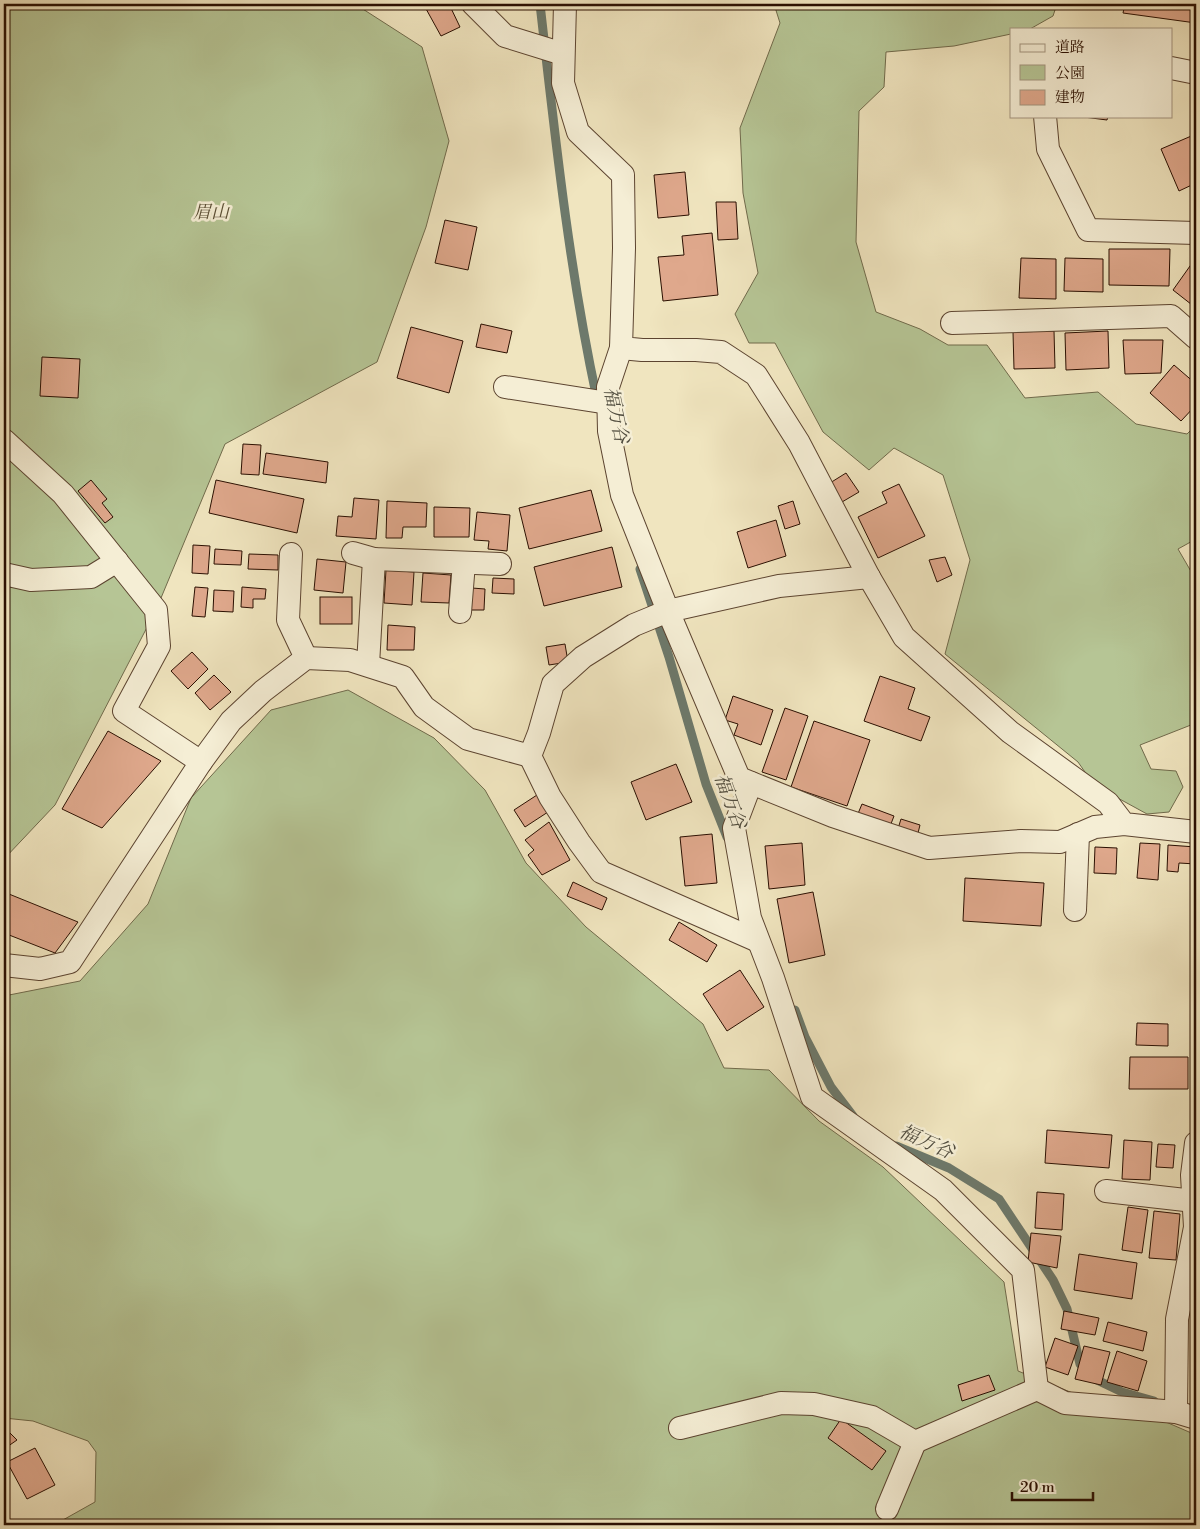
<svg xmlns="http://www.w3.org/2000/svg" width="1200" height="1529" viewBox="0 0 1200 1529" font-family="'Libre Bodoni','Noto Serif JP',serif">
	<rect width="100%" height="100%" fill="#f0e5bf"/>
	<filter id="stains"><feTurbulence type="fractalNoise" baseFrequency=".004" numOctaves="4"/><feColorMatrix values="0 0 0 0 .2 0 0 0 0 .09 0 0 0 0 .02 0 0 0 .5 -.17"/></filter>
	<radialGradient id="worn" r=".72"><stop offset=".6" stop-color="#630" stop-opacity="0"/><stop offset="1" stop-color="#630" stop-opacity=".3"/></radialGradient>
	<!-- green -->
	<g fill="#b6c595" stroke="#706a4b">
		<polygon points="4,4 355,4 422,47 449,141 426,227 377,362 225,444 156,610 55,805 4,859"/>
		<polygon points="774,4 1057,4 1053,16 1030,29 1011,29 1011,34 954,46 886,52 884,87 859,111 856,242 876,312 920,329 948,345 987,345 1025,398 1098,392 1136,424 1187,434 1196,425 1196,539 1178,549 1196,580 1196,723 1140,745 1151,769 1176,771 1183,787 1169,812 1147,814 1094,785 1078,762 945,654 970,560 943,475 894,448 869,470 823,432 775,343 749,343 735,314 758,273 743,193 740,128 780,23"/>
		<polygon points="348,690 434,738 485,790 526,863 586,927 703,1024 724,1068 769,1070 819,1121 883,1167 1004,1282 1018,1371 1105,1406 1159,1419 1196,1435 1196,1525 54,1525 95,1502 96,1452 88,1441 33,1421 4,1418 4,996 80,981 148,904 191,798 271,710"/>
	</g>
	<g fill="none" stroke-linecap="round" stroke-linejoin="round">
		<!-- stream -->
		<g stroke="#6d796b" stroke-width="9">
			<path d="M 540,4 C 555,136 569,269 597,399"/>
			<polyline points="640,569 669,657 706,784 727,837"/>
			<polyline points="795,1010 805,1037 831,1087 853,1116"/>
			<polyline points="896,1146 949,1168 999,1199 1053,1280 1067,1309 1080,1364 1097,1380 1122,1392 1154,1401"/>
		</g>
	</g>
	<!-- building -->
	<g fill="#dfa88c" stroke="#2a0f01">
		<polygon points="431,4 449,4 460,27 441,36 425,7"/>
		<polygon points="1125,4 1196,4 1196,23 1123,13"/>
		<polygon points="1076,116 1108,116 1107,120"/>
		<polygon points="1196,134 1196,183 1179,191 1161,149"/>
		<polygon points="685,172 689,215 658,218 654,175"/>
		<polygon points="716,202 736,202 738,239 718,240"/>
		<polygon points="445,220 477,227 468,270 435,263"/>
		<polygon points="712,233 718,295 663,301 658,257 684,255 682,236"/>
		<polygon points="1109,249 1170,249 1169,286 1109,285"/>
		<polygon points="1021,258 1056,259 1056,299 1019,298"/>
		<polygon points="1065,258 1103,259 1103,292 1064,291"/>
		<polygon points="1195,259 1196,260 1196,308 1173,290"/>
		<polygon points="481,324 512,331 507,353 476,347"/>
		<polygon points="411,327 463,341 449,393 397,378"/>
		<polygon points="1054,331 1055,368 1014,369 1013,332"/>
		<polygon points="1108,331 1109,368 1066,370 1065,333"/>
		<polygon points="1123,340 1163,340 1161,373 1125,374"/>
		<polygon points="42,357 80,359 78,398 40,396"/>
		<polygon points="1174,365 1196,384 1196,405 1181,421 1150,393"/>
		<polygon points="243,444 261,445 259,475 241,474"/>
		<polygon points="266,453 328,462 326,483 263,474"/>
		<polygon points="846,473 859,492 842,502 830,483"/>
		<polygon points="91,480 107,499 102,503 113,517 105,523 78,491"/>
		<polygon points="216,480 304,499 297,533 209,513"/>
		<polygon points="899,484 925,536 878,558 858,517 887,503 882,492"/>
		<polygon points="591,490 602,531 529,549 519,508"/>
		<polygon points="354,498 379,500 376,539 336,536 338,516 352,517"/>
		<polygon points="387,501 427,503 426,527 403,527 402,538 386,538"/>
		<polygon points="793,501 800,524 785,529 778,506"/>
		<polygon points="434,507 470,508 469,537 434,537"/>
		<polygon points="477,512 510,515 507,551 488,549 489,541 474,540"/>
		<polygon points="776,520 786,556 748,568 737,532"/>
		<polygon points="193,545 210,546 208,574 192,573"/>
		<polygon points="612,547 622,587 544,606 534,567"/>
		<polygon points="215,549 242,551 241,565 214,564"/>
		<polygon points="249,554 278,555 278,570 248,569"/>
		<polygon points="945,557 952,575 937,582 929,560"/>
		<polygon points="317,559 346,562 343,593 314,590"/>
		<polygon points="386,570 414,572 412,605 384,603"/>
		<polygon points="423,573 451,575 449,603 421,602"/>
		<polygon points="493,578 514,579 514,594 492,593"/>
		<polygon points="195,587 208,588 205,617 192,616"/>
		<polygon points="242,587 266,589 265,599 253,599 253,608 241,607"/>
		<polygon points="472,588 485,589 484,610 471,610"/>
		<polygon points="214,590 234,591 233,612 213,611"/>
		<rect x="320" y="597" width="32" height="27"/>
		<polygon points="388,625 415,627 414,650 387,650"/>
		<polygon points="565,644 568,662 549,665 546,647"/>
		<polygon points="192,652 208,669 188,689 171,671"/>
		<polygon points="214,675 231,692 210,710 195,693"/>
		<polygon points="880,676 915,688 908,709 930,717 921,741 864,721"/>
		<polygon points="733,696 773,710 761,745 734,735 738,724 725,720"/>
		<polygon points="785,708 808,716 786,780 762,772"/>
		<polygon points="814,721 870,740 847,806 791,787"/>
		<polygon points="108,731 161,761 102,828 62,809"/>
		<polygon points="676,764 692,802 646,820 631,782"/>
		<polygon points="537,795 548,812 525,827 514,810"/>
		<polygon points="862,804 894,816 889,829 857,816"/>
		<polygon points="901,819 920,825 917,837 897,832"/>
		<polygon points="549,822 570,860 542,875 528,855 534,850 525,840"/>
		<polygon points="712,834 717,883 685,886 680,837"/>
		<polygon points="802,843 805,885 769,889 765,846"/>
		<polygon points="1140,843 1160,844 1158,880 1137,878"/>
		<polygon points="1168,845 1196,847 1196,864 1179,863 1178,872 1167,871"/>
		<polygon points="1095,847 1117,848 1116,874 1094,873"/>
		<polygon points="965,878 1044,883 1041,926 963,921"/>
		<polygon points="573,882 607,898 602,910 567,896"/>
		<polygon points="4,892 78,922 55,953 4,933"/>
		<polygon points="813,892 825,955 789,963 777,899"/>
		<polygon points="679,922 717,945 707,962 669,940"/>
		<polygon points="740,970 764,1007 727,1031 703,994"/>
		<polygon points="1137,1023 1168,1024 1168,1046 1136,1045"/>
		<polygon points="1130,1057 1188,1057 1188,1089 1129,1089"/>
		<polygon points="1047,1130 1112,1135 1109,1168 1045,1163"/>
		<polygon points="1124,1140 1152,1142 1150,1180 1122,1179"/>
		<polygon points="1158,1144 1175,1145 1173,1168 1156,1167"/>
		<polygon points="1037,1192 1064,1194 1062,1230 1035,1228"/>
		<polygon points="1128,1207 1148,1210 1142,1253 1122,1250"/>
		<polygon points="1154,1211 1180,1214 1176,1260 1149,1258"/>
		<polygon points="1031,1233 1061,1236 1057,1268 1028,1262"/>
		<polygon points="1079,1254 1137,1263 1132,1299 1074,1290"/>
		<polygon points="1064,1311 1099,1318 1095,1335 1061,1329"/>
		<polygon points="1108,1322 1147,1332 1143,1351 1103,1341"/>
		<polygon points="1055,1338 1078,1346 1068,1375 1045,1367"/>
		<polygon points="1084,1346 1110,1352 1101,1385 1075,1379"/>
		<polygon points="1117,1351 1147,1361 1138,1391 1107,1382"/>
		<polygon points="989,1375 995,1390 962,1401 958,1385"/>
		<polygon points="841,1419 886,1451 872,1470 828,1438"/>
		<polygon points="4,1427 17,1440 4,1449"/>
		<polygon points="35,1448 55,1485 27,1499 7,1462"/>
	</g>
	<g fill="none" stroke-linecap="round" stroke-linejoin="round">
		<!-- street casing -->
		<g stroke="#5c4430" stroke-width="24">
			<g id="street">
				<polyline points="473,4 505,36 563,54"/>
				<polyline points="565,4 563,83 578,132 623,175 624,248 621,348 642,350 696,350 721,352 756,375 799,443 869,577 904,637 1010,732 1108,803 1124,824 1196,832"/>
				<polyline points="1171,68 1196,73"/>
				<polyline points="1045,116 1048,149 1088,230 1196,233"/>
				<polyline points="952,323 1171,316 1196,338"/>
				<polyline points="621,348 608,387 609,431 622,495 668,611 779,586 869,577"/>
				<polyline points="505,387 608,403"/>
				<polyline points="4,440 63,494 156,610 159,646 124,711 201,762"/>
				<polyline points="353,553 374,559 500,564"/>
				<polyline points="291,554 288,620 306,658"/>
				<polyline points="4,574 31,580 91,577 117,561"/>
				<polyline points="460,612 464,563"/>
				<polyline points="368,665 374,559"/>
				<polyline points="530,756 550,797 579,842 601,872 758,941"/>
				<polyline points="751,783 734,828 750,918 773,978 812,1097 943,1190 1023,1270 1037,1389"/>
				<polyline points="1075,910 1078,834"/>
				<polyline points="4,965 40,969 70,962 201,762 231,721 263,691 306,658 350,660 403,677 424,707 468,739 530,756 539,733 553,684 583,657 634,625 668,611 739,778 833,816 929,848 1021,841 1060,842 1095,827 1124,824"/>
				<polyline points="1106,1191 1194,1201"/>
				<polyline points="1037,1389 1065,1403 1176,1412 1196,1418"/>
				<polyline points="1176,1412 1177,1319 1195,1227 1192,1175 1196,1143"/>
				<polyline points="680,1428 781,1403 814,1404 872,1417 915,1442 1037,1389"/>
				<polyline points="887,1509 915,1442"/>
			</g>
		</g>
		<!-- street -->
		<use href="#street" stroke="#f5eed5" stroke-width="22"/>
	</g>
	<g text-anchor="middle" stroke-width="5" stroke-linejoin="round" paint-order="stroke">
		<!-- park labels -->
		<g font-size="18" font-style="italic" fill="#5b4f35" stroke="#f5eed5">
			<text x="211" y="218">眉山</text>
		</g>
		<!-- water labels -->
		<g font-size="19" font-style="italic" fill="#514d3f" stroke="#f5eed5">
			<text transform="translate(617 415) rotate(78)" y="7">福万谷</text>
			<text transform="translate(731 801) rotate(70)" y="7">福万谷</text>
			<text transform="translate(927 1141) rotate(24)" y="7">福万谷</text>
		</g>
	</g>
	<!-- margin -->
	<rect width="1200" height="1529" fill="none" stroke="#f0e5bf" stroke-width="20"/>
	<rect x="5" y="5" width="1190" height="1519" fill="none" stroke="#2a0f01" stroke-width="2.5"/>
	<rect x="10" y="10" width="1180" height="1509" fill="none" stroke="#2a0f01"/>
	<!-- legend -->
	<rect x="1010" y="28" width="162" height="90" fill="#f5eed5" stroke="#a49580"/>
	<rect x="1020" y="44" width="25" height="8" fill="#f5eed5" stroke="#a49580"/>
	<text x="1055" y="52" font-size="15" fill="#2a0f01">道路</text>
	<rect x="1020" y="65" width="25" height="15" fill="#b6c595" stroke="#a49580"/>
	<text x="1055" y="78" font-size="15" fill="#2a0f01">公園</text>
	<rect x="1020" y="90" width="25" height="15" fill="#dfa88c" stroke="#a49580"/>
	<text x="1055" y="102" font-size="15" fill="#2a0f01">建物</text>
	<!-- scale -->
	<path d="M1012 1492v8h81v-8" fill="none" stroke="#2a0f01" stroke-width="2.5"/>
	<text x="1020" y="1492" font-size="15" fill="#2a0f01" stroke="#f5eed5" stroke-width="4" paint-order="stroke">20 m</text>
	<rect width="100%" height="100%" filter="url(#stains)"/>
	<rect width="100%" height="100%" fill="url(#worn)"/>
</svg>
